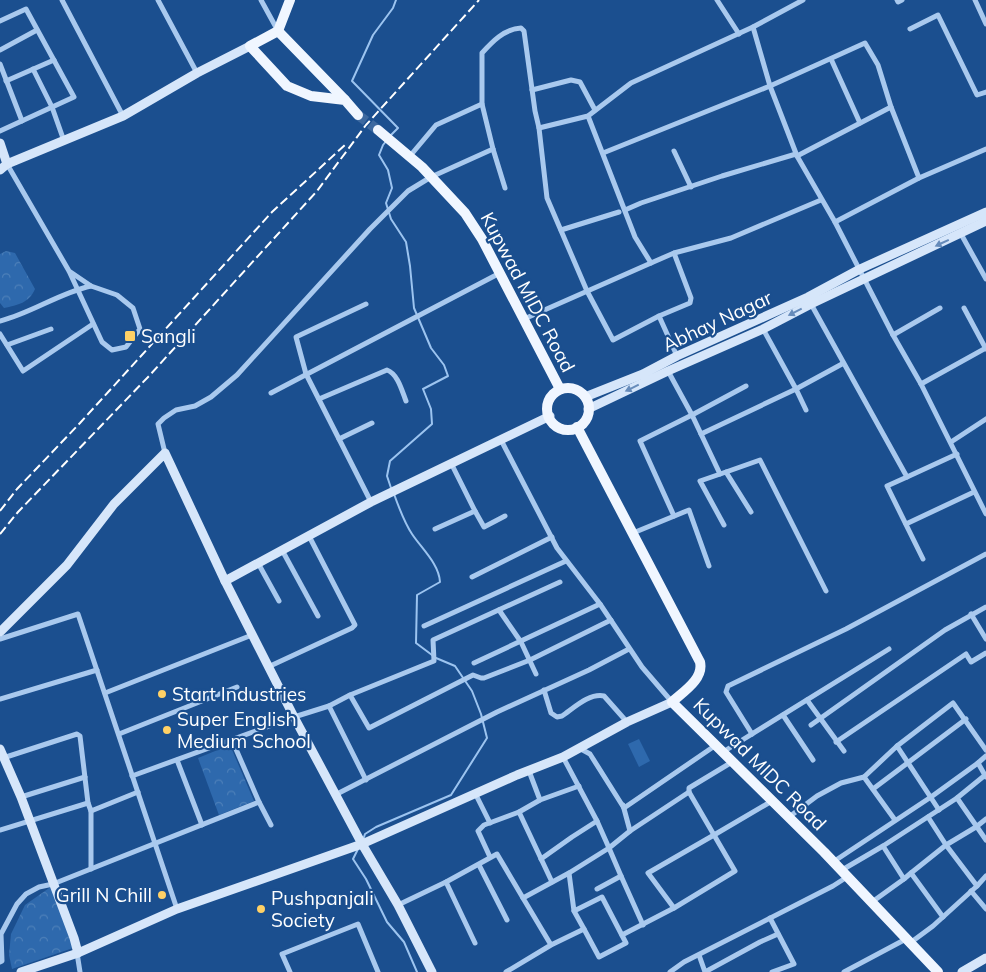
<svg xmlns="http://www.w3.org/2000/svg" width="986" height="972" viewBox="0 0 986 972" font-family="Mulish,sans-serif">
	<defs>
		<pattern id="park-crowns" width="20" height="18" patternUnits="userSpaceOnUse" patternTransform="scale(1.25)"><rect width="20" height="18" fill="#2e69ad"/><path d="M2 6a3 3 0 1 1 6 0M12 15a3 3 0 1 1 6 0" fill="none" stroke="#4d80b9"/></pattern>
	</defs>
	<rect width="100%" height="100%" fill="#1b4f8f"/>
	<!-- green -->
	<polygon fill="#2e69ad" points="639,739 650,761 639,767 628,744"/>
	<!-- park -->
	<g fill="url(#park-crowns)">
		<path d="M 6,251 L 15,253 L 35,289 C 29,303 18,305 4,308 L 0,303 L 0,254 Z"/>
		<polygon points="230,745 254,801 219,815 198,758"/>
		<polygon points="52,886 74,938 73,948 12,969 9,955 11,934 25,905"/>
	</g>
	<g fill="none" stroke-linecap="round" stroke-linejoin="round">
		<!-- stream -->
		<g stroke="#9cc4f0" stroke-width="2">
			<polyline points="391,135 398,128 352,81 373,35 393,8 396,0"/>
			<polyline points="387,140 383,145 379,155 388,170 392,188 386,203 391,219 406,242 410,266 414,308 431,348 444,365 448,376 423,389 431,409 432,424 390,461 387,476 391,488"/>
			<path d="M 394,494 C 399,508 404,522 412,534 C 422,549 439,564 440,582 L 417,595 L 416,643 L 432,655"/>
			<polyline points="363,840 365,834 376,827 451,795 487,738 481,714 472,691 455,666 436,658"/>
			<polyline points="358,849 353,859 366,879 387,922 404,942 417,972"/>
		</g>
		<!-- primary-tunnel -->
		<polyline stroke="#3d69a0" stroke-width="10" stroke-dasharray="10 5" stroke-linecap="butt" points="358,115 378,130"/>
		<!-- street -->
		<g stroke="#a9c9ee" stroke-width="5">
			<polyline points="62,0 123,116"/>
			<polyline points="158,0 197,73"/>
			<polyline points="261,0 278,31"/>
			<polyline points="717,0 739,34"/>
			<polyline points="897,0 898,2 902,0"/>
			<polyline points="975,0 986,24"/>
			<polyline points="0,21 26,9 74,97 0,131"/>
			<polyline points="753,27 803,0"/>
			<polyline points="910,29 938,15 977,95 986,92"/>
			<polyline points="0,50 37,30"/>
			<polyline points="831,59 860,123"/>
			<polyline points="0,64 22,121"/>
			<polyline points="33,69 52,107 64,141"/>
			<polyline points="6,81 54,60"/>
			<polyline points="532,90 571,80 580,82 595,110"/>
			<path d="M 482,104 L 482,53 C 492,42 504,29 521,28 L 524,31 L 535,111 L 539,128 L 547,198 L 587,291 L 613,340 L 659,316 L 690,303 L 691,298 L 674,253"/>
			<polyline points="588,116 635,237 651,263 674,253 731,238 821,200"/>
			<polyline points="539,128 588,116 631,83 753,27 770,86 797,156 835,222 893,335 921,384 986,514"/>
			<polyline points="674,151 691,187"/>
			<polyline points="603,153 770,86 865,43 878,65 891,107"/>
			<polyline points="410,156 436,125 482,104 493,149 505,188"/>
			<polyline points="797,156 891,107 919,178 835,222"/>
			<polyline points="7,164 69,271 102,342 112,350 126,347 140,329 133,308 117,295 91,286 69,271"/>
			<polyline points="919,178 986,149"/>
			<polyline points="625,210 641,203 722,176 796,154"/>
			<polyline points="561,230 619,212"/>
			<polyline points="961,234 986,279"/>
			<polyline points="366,304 296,337 306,374 371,502"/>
			<polyline points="811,304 907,477 887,486 923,559"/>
			<polyline points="964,308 986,349"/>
			<polyline points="659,316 677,356"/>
			<polyline points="524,319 651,263"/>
			<path d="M 0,321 C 32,313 59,293 91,286"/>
			<polyline points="763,329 796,389 842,364"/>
			<polyline points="0,334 23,371 93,324"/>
			<polyline points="893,335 940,308"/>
			<polyline points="7,345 51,329"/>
			<polyline points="668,371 692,415 746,386"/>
			<polyline points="921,384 986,348"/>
			<polyline points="271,393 500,273"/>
			<path d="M 319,399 L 387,370 C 398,374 402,391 406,401"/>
			<polyline points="701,434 796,389 806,410"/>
			<polyline points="339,439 372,423"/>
			<polyline points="501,440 557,548 600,604 642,667 672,702"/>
			<polyline points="951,442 986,419"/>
			<polyline points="165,453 158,424 164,418 176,410 195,406 211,397 237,375 370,229 408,191 431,177 493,149"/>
			<polyline points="726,472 760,460 826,591"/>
			<polyline points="907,477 957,454"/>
			<polyline points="475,511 484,527 505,516"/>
			<polyline points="674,516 640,441 692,415 720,474"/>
			<polyline points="906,524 974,492"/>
			<polyline points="724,525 700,481 726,472 751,512"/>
			<polyline points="435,529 475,511 452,465"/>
			<polyline points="633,533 689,510 709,566"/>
			<polyline points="282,550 318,616"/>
			<polyline points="258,563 279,601"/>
			<polyline points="472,577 552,537"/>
			<polyline points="499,610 521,642 536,674"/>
			<polyline points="971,614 986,639"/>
			<polyline points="424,626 566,561"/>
			<polyline points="0,639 78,614 177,909"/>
			<polyline points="474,663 600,604"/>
			<polyline points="268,667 352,628 355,625 309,536"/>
			<path d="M 544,690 L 551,713 L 557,717 L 562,716 C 574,708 589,693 604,696 L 627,722"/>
			<polyline points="105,693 252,635"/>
			<polyline points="350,695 434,661 433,640 560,582"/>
			<polyline points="0,699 97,670"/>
			<polyline points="807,700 844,751"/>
			<polyline points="329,706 350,695 369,728 473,675 481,678 484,678 530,660 611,620"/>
			<polyline points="783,715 813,760"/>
			<polyline points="811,725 945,630 986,607"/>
			<polyline points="119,734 237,687"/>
			<polyline points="752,734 726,692 728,686 846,629 986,554"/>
			<polyline points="836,742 966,654 971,662 986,653"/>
			<polyline points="897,746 953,703 986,750"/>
			<polyline points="579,748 590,754 624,808 716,745"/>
			<polyline points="723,752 889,649"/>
			<polyline points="563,757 597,821 609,848 630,831 689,792"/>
			<polyline points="3,758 77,734 80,736 88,803"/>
			<polyline points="177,760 202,825"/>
			<polyline points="732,762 689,788 689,792 714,835 772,801"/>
			<polyline points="132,776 294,717 329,706 366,780"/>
			<polyline points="864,777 895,820"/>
			<polyline points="986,777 978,763 986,756"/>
			<polyline points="873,789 966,719"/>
			<polyline points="475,793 490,823"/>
			<polyline points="335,795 497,712 589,670 629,649"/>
			<polyline points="21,797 85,777"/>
			<polyline points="957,798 986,840"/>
			<polyline points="540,800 579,786"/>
			<polyline points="259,802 271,825"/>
			<polyline points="623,805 630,831"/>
			<polyline points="91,811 91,869"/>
			<polyline points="519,812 540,800 529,771"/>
			<polyline points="789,817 817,796 841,783 864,777 897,746 939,810"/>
			<polyline points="0,830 88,803 91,811 138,792"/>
			<polygon points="714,835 735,871 674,908 648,873"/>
			<polyline points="883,846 957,798 984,776"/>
			<polyline points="490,857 478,831 484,825 519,812 552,882"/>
			<polyline points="541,859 572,837 597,821"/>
			<polyline points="833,862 931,797 978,763"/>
			<polyline points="479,865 507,920"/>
			<polyline points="842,870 883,846 904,879 911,873 943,917"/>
			<polyline points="569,873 609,848 621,876"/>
			<polyline points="911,873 946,845 928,817"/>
			<polyline points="446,882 475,943"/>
			<polyline points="977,886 986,876"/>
			<polyline points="597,889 621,876 643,925"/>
			<polyline points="971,891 986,909"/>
			<polyline points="872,902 904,879"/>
			<polyline points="398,905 446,882 497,854 523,898"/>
			<polyline points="574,911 602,897 626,943 599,957 584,929"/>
			<polyline points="770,918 794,964 772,972"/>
			<polyline points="622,935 674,908"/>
			<polyline points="910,943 933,926 977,886 946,845 976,827 986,819"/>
			<polyline points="77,953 80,972"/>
			<polyline points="699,955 705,972 760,942 778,934"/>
			<polyline points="0,962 2,961 1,934 17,904 26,894 39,887 53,884 259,802 232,740"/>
			<polyline points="290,972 282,954 358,924 378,972"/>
			<polyline points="506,972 551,945 584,929 574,911 569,873 523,898 551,945"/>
			<polyline points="670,972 684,962 833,886 847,877"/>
			<polyline points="844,972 906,939"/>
		</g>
		<!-- secondary -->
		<g stroke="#d6e6fa" stroke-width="9">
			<polyline points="0,143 7,164 0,170"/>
			<polyline points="7,164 123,116 197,73 250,46"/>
			<polyline points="585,397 643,374 677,356 808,297 860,269 986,212"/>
			<polyline points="588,409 668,371 763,329 811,304 986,221"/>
			<polyline points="225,581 294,717 362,844 398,905 432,972"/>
			<polyline points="0,632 67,565 114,504 165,453 225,581 371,502 550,416"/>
			<polyline points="0,749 21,797 74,938 78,953"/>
			<polyline points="21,972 78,953 177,909 362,844 517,775 563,757 627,722 672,702"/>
			<polyline points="962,972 986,958"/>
		</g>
		<!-- primary -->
		<g stroke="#f0f6ff" stroke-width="10">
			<polyline points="290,0 278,31 250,46 287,86 311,96 345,100 358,115"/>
			<polyline points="278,31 345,100"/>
			<polyline points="378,130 422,167 465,213 482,239 560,389"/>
			<circle cx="568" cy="409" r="21"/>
			<path d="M 577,427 L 700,662 C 704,679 683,692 672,702 L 824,852 L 938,972"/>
		</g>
		<!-- rail -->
		<g stroke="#fff" stroke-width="2" stroke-dasharray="9 4" stroke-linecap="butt">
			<polyline points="0,511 17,489 80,423 272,212 346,144"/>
			<polyline points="0,534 18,512 149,376 317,191 366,125 479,0"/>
		</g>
	</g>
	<!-- one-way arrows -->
	<defs><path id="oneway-solid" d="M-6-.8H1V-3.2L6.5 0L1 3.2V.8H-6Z" transform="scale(1.25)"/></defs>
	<g fill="#668bba">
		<use href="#oneway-solid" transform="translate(942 243) rotate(155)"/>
		<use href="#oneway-solid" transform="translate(795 312) rotate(153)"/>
		<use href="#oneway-solid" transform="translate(632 388) rotate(154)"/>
	</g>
	<!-- markers -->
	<g fill="#ffd166" stroke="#1b4f8f" stroke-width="2">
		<rect x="124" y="330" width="12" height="12" rx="2.5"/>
		<circle cx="162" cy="694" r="5"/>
		<circle cx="167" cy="730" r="5"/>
		<circle cx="162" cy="895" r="5"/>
		<circle cx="261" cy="909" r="5"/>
	</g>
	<g text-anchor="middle" stroke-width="4.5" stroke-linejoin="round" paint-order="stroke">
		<!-- street labels -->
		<g font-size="19" fill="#fff" stroke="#1b4f8f">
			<text transform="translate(528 292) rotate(62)" y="7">Kupwad MIDC Road</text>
			<text transform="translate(717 321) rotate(-25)" y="7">Abhay Nagar</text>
			<text transform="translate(760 764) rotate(45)" y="7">Kupwad MIDC Road</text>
		</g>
		<!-- poi labels -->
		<g font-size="19" fill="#fff" stroke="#1b4f8f" text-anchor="start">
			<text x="141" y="343">Sangli</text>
			<text x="172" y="701">Start Industries</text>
			<text x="177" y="726">Super English<tspan x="177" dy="22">Medium School</tspan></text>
			<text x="152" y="902" text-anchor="end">Grill N Chill</text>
			<text x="271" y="905">Pushpanjali<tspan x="271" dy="22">Society</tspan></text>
		</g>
	</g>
</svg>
